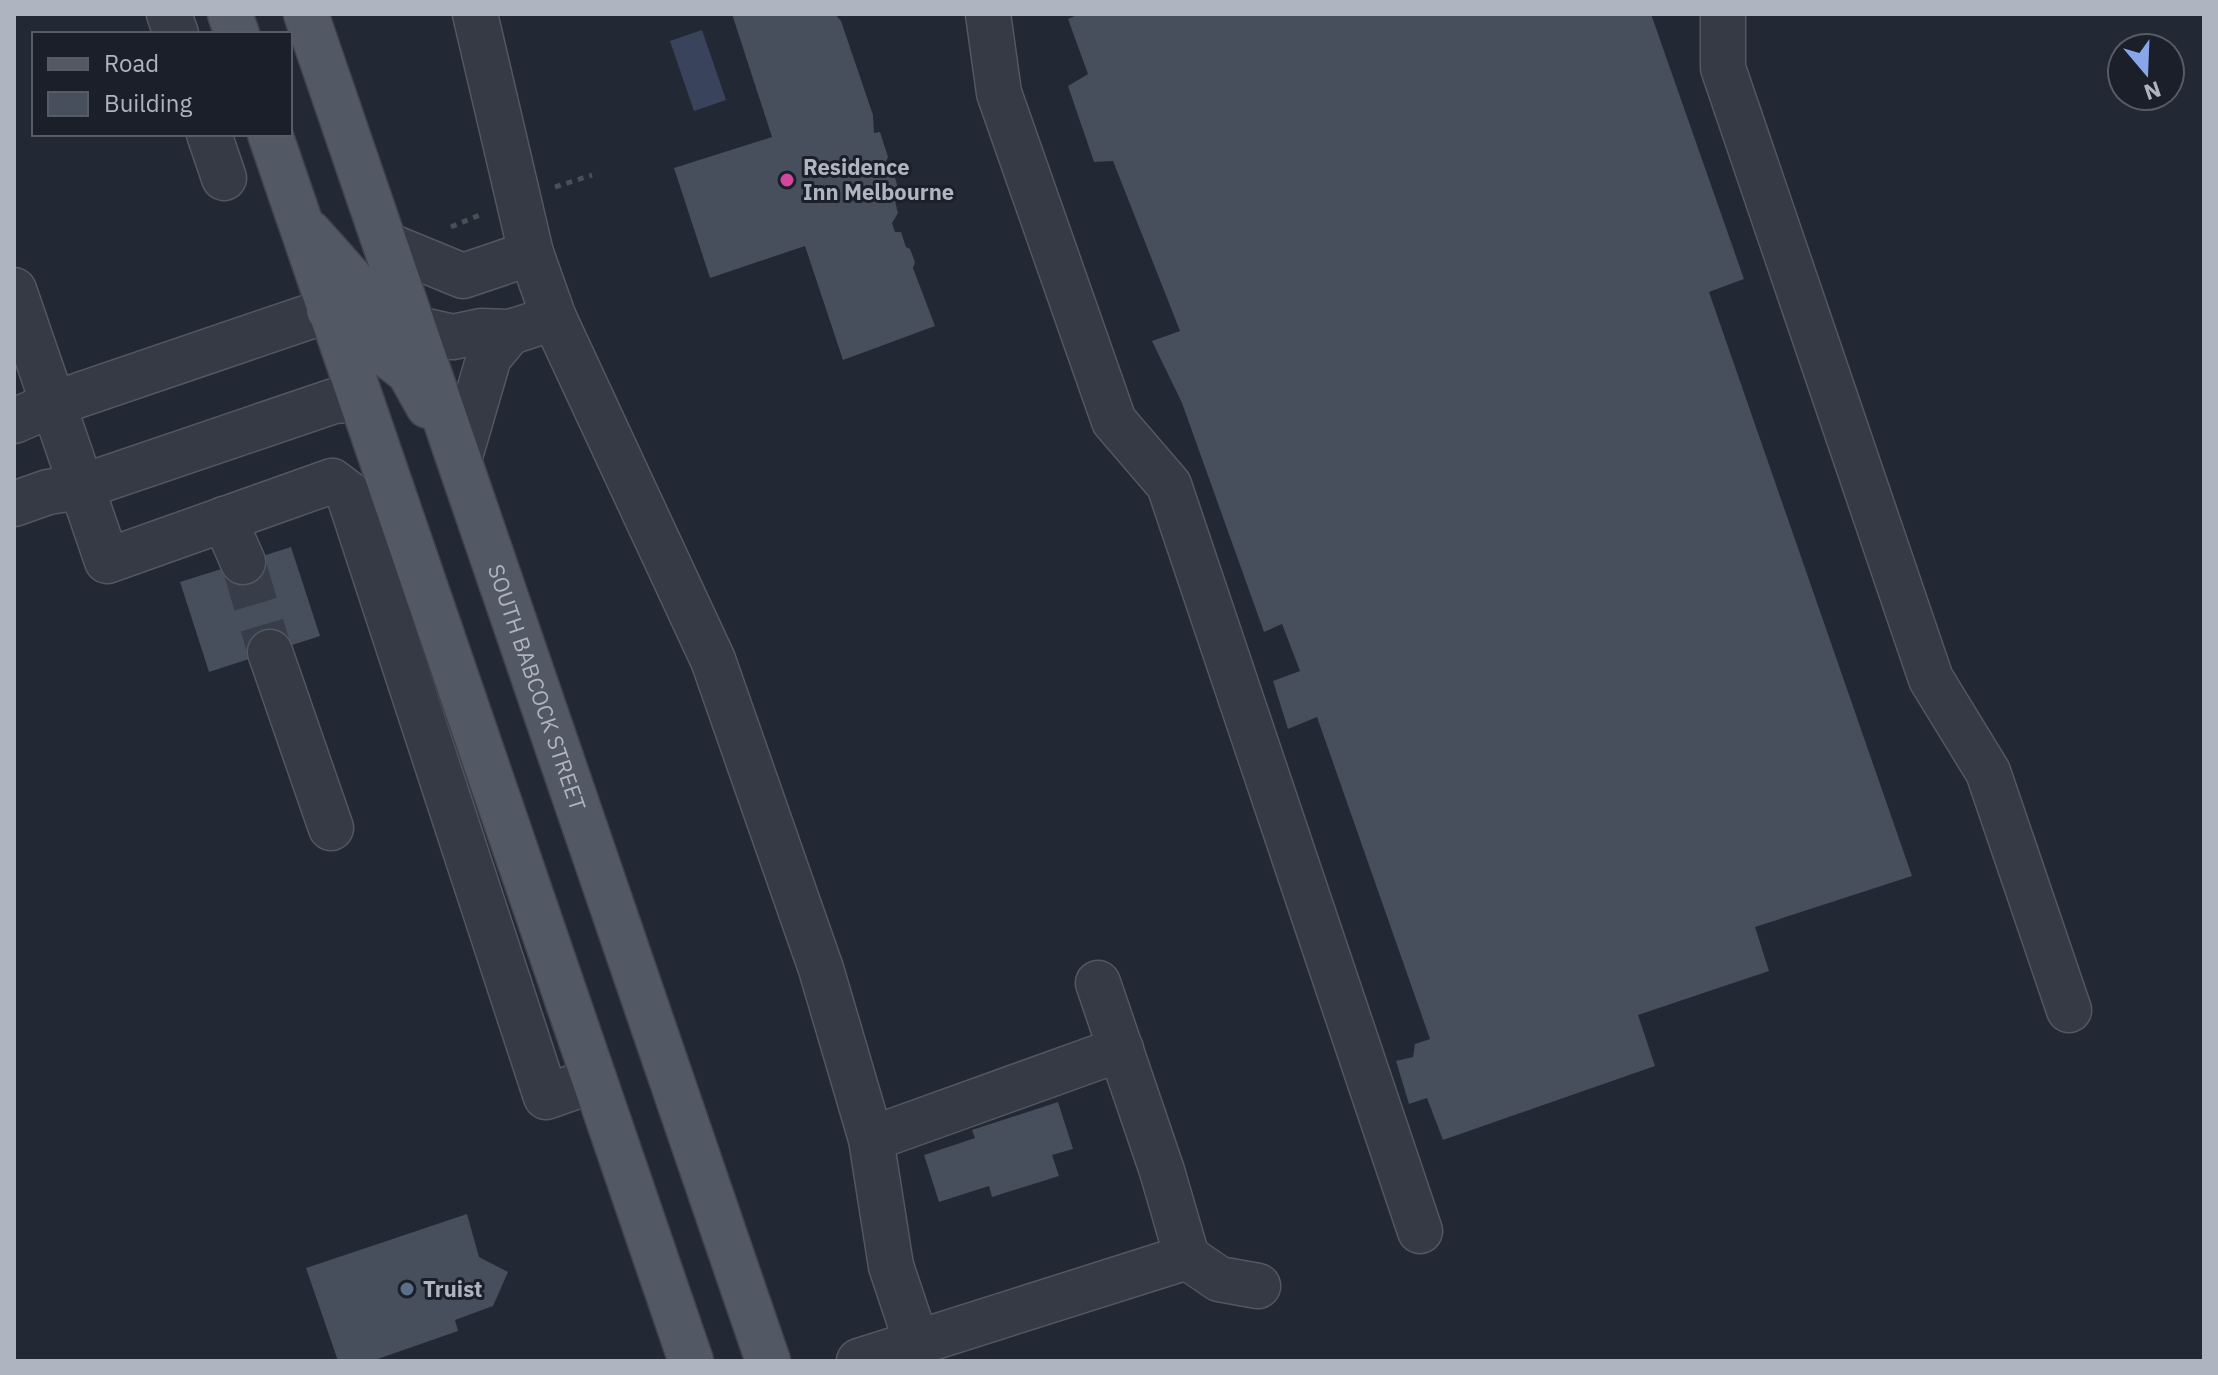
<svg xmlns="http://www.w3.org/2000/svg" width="2218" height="1375" viewBox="0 0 2218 1375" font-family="'IBM Plex Sans',sans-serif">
	<rect width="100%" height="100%" fill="#222834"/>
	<!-- water -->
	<polygon fill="#39445c" points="702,30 726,100 694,111 670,41"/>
	<!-- building -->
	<g fill="#474e5c">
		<polygon points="732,14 835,14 841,21 873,115 874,133 880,132 888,157 885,163 892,168 899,191 895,201 898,213 892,223 895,232 901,232 906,247 910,249 915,262 913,268 935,326 843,360 805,246 710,278 674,168 772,137"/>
		<polygon points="1079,14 1651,14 1744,279 1709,292 1912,876 1755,927 1769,971 1638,1015 1655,1066 1443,1140 1427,1098 1409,1104 1396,1061 1413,1057 1415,1044 1430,1039 1317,717 1288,729 1273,681 1300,671 1282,624 1264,632 1182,403 1152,341 1180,331 1113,161 1094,162 1068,86 1088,74 1068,19"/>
		<polygon points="291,547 320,636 209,672 180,582"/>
		<polygon points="1058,1102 1073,1149 1052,1155 1059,1176 992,1197 989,1186 939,1202 924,1155 975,1138 972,1130"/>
		<polygon points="467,1214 479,1257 508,1272 493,1306 455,1320 458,1331 372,1361 338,1361 306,1268"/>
	</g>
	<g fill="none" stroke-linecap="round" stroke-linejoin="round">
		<!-- minor-tunnel -->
		<polyline stroke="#373d49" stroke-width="44" stroke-dasharray="44 22" stroke-linecap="butt" points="243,562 270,652"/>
		<!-- minor casing -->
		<g stroke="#525762" stroke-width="47">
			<g id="minor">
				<polyline points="169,14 176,34"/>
				<polyline points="475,14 531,253 554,318 713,660 821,969 871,1139 891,1266 916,1341"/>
				<polyline points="988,14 999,93 1114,421 1169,485 1420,1231"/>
				<polyline points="1723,14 1723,68 1931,679 1988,772 2069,1010"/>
				<polyline points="209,134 224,178"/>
				<polyline points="385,244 463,276 531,253"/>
				<polyline points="14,290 107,561 332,481 348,493 546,1097 594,1080"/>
				<polyline points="413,328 453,337 481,331 510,332 554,318"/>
				<polyline points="14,421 53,404 329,310"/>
				<polyline points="459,460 489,357 510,332"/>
				<polyline points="14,504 48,492 81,487 334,401 360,399"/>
				<polyline points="224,519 243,562"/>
				<polyline points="270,652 331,828"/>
				<polyline points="1098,983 1162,1171 1187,1257"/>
				<polyline points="871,1139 1121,1049"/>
				<polyline points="859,1361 1187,1257 1219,1279 1258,1286"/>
			</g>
		</g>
		<!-- major casing -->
		<g stroke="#3e434e" stroke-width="47">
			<g id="major">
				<polyline points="230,14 237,34"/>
				<path id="s1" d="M 306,14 L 768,1361"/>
				<polyline points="270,134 691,1361"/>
				<polyline points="310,233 373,304 413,328"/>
				<polyline points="329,310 409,372 428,406"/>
			</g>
		</g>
		<!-- path -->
		<g stroke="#455256" stroke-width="5" stroke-dasharray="6 6" stroke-linecap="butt">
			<polyline points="555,187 592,175"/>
			<polyline points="451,227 482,214"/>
		</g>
		<!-- minor -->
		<use href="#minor" stroke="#353a44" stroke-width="44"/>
		<!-- major -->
		<use href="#major" stroke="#535865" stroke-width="44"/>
	</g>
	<!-- markers -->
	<circle fill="#d1479c" stroke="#1a1f29" stroke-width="3" cx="787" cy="180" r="8"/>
	<circle fill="#5c6f8a" stroke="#1a1f29" stroke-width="3" cx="407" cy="1289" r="8"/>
	<g text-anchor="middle" stroke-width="6" stroke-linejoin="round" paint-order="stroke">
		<!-- poi labels -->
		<g font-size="22" font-weight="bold" fill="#afb4c1" stroke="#1a1f29" text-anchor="start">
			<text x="803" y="175">Residence<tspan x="803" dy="25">Inn Melbourne</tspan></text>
			<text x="423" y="1297">Truist</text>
		</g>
		<!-- street labels -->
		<g font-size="22" fill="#afb4c1" stroke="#1a1f29">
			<text dy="8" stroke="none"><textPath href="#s1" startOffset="712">SOUTH BABCOCK STREET</textPath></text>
		</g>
	</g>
	<!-- border -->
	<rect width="2218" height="1375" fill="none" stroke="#afb4c1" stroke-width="32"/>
	<!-- legend -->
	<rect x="32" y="32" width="260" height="104" fill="#1a1f29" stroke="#565b66" stroke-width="2"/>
	<rect x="48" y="58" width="40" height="12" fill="#535865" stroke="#565b66" stroke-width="2"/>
	<text x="104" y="72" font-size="24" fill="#afb4c1">Road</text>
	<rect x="48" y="92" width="40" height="24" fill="#474e5c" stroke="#565b66" stroke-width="2"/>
	<text x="104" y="112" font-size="24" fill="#afb4c1">Building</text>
	<!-- north arrow -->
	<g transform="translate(2146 72) rotate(161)"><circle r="38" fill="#1a1f29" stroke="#565b66" stroke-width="2"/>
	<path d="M0-6L14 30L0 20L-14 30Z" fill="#8aa6eb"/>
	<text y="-12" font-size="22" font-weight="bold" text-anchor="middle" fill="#afb4c1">N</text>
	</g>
</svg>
